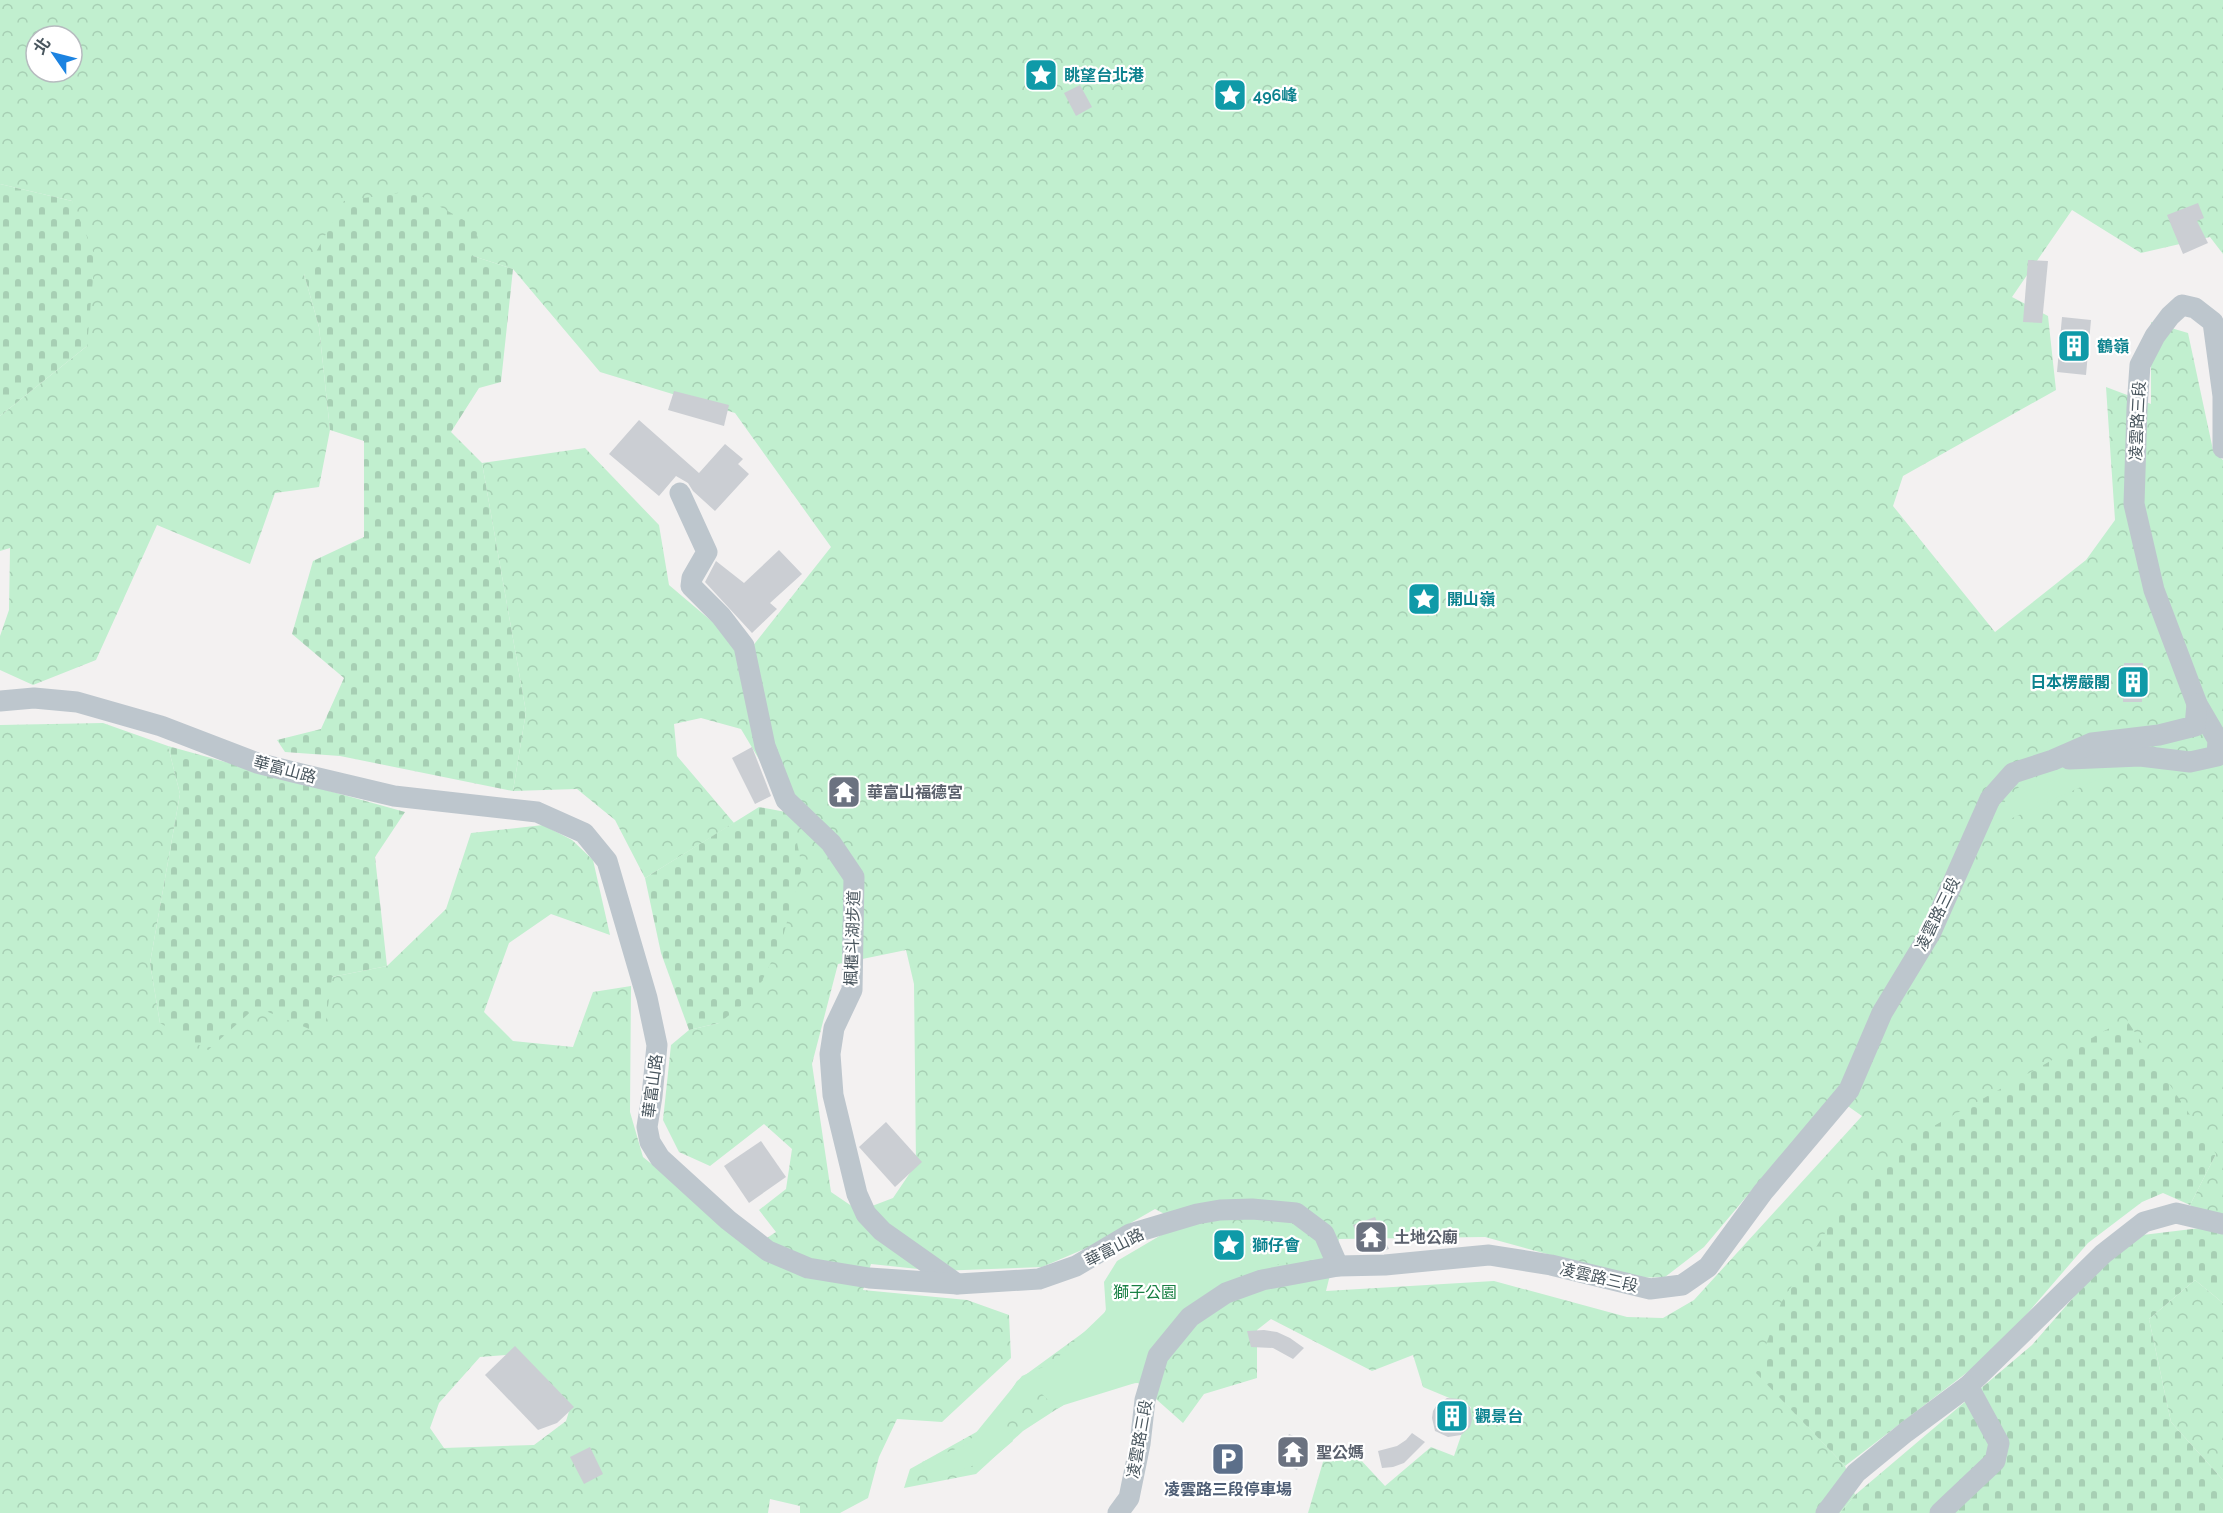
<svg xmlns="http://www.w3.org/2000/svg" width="2223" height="1513" viewBox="0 0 2223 1513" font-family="Raleway,'Noto Sans TC',sans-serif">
	<defs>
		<pattern id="forest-crowns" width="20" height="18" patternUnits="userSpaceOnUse" patternTransform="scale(1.5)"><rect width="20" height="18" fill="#c1efcf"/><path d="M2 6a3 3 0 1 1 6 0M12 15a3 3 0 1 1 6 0" fill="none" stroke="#a7cfb4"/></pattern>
		<pattern id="cemetery-stones" width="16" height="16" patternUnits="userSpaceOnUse" patternTransform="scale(1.5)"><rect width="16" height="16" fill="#c1efcf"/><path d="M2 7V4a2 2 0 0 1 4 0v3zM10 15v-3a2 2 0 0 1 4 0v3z" fill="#a7cfb4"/></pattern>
	</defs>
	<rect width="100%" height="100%" fill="#f3f1f1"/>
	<!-- forest -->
	<g fill="url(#forest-crowns)" fill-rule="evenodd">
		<path d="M 0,0 L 2223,0 L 2223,254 L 2210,237 L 2141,253 L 2072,210 L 2012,297 L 2048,316 L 2056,390 L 1903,476 L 1893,506 L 1995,632 L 2086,560 L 2115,520 L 2106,387 L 2151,404 L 2151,322 L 2188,333 L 2213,450 L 2223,460 L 2223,1230 L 2190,1205 L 2216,1154 L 1756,1372 L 1845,1466 L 1855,1495 L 1840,1513 L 1308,1513 L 1325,1455 L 1359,1458 L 1385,1486 L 1431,1447 L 1454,1456 L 1471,1407 L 1423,1387 L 1413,1355 L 1372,1371 L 1271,1319 L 1257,1330 L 1257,1378 L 1204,1394 L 1183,1423 L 1138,1383 L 1094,1385 L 1023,1431 L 976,1474 L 904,1488 L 910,1469 L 989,1425 L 1017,1381 L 1102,1319 L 1118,1280 L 1176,1220 L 1155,1209 L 1089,1247 L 1042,1267 L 937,1271 L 871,1264 L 863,1290 L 967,1300 L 1009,1315 L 1011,1358 L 942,1422 L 897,1419 L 879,1457 L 868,1498 L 840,1513 L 800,1513 L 800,1506 L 770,1499 L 768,1513 L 0,1513 L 0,725 L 103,723 L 168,746 L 180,794 L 150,963 L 160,1023 L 256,1007 L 332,977 L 387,966 L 446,909 L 471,833 L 543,825 L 572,840 L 593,860 L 610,935 L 551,914 L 509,943 L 484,1012 L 513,1041 L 573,1047 L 593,992 L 631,986 L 630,1112 L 643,1157 L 753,1247 L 776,1232 L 759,1210 L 786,1189 L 792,1149 L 764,1124 L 710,1166 L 679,1152 L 663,1120 L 671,1045 L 689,1030 L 719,1023 L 791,813 L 741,729 L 701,718 L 674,724 L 677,756 L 734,823 L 645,878 L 615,820 L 577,789 L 513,791 L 526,712 L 482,463 L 585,448 L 659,525 L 669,585 L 748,652 L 831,547 L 735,413 L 600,372 L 513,269 L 473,256 L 304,274 L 319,327 L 330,430 L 319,487 L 275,493 L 250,564 L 157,525 L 96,660 L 33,685 L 0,670 L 0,636 L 9,610 L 10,548 L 0,551 L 0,416 L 87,346 L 72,201 L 0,184 ZM 36,36 L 72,36 L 72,72 L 36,72 ZM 906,950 L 914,984 L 916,1164 L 893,1198 L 859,1211 L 831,1192 L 812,1064 L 838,964 ZM 1832,1095 L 1862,1116 L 1694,1300 L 1663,1318 L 1627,1317 L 1494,1281 L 1326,1291 L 1339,1239 L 1485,1237 L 1635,1278 L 1665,1277 L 1704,1247 ZM 506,1355 L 571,1405 L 566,1421 L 534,1445 L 444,1448 L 430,1428 L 439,1403 L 480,1357 Z"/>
		<polygon points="2195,1280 2223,1303 2223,1480 2171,1422 2149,1319"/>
	</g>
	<!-- cemetery -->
	<g fill="url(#cemetery-stones)">
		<polygon points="0,184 72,201 95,256 87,346 0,416"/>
		<polygon points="412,191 478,228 473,256 513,269 501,382 479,388 451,432 482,463 526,712 513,791 340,756 285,752 277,740 321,729 344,678 292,634 313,561 364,537 364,441 330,430 319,327 304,274 344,201"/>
		<polygon points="168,746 405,812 375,857 387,966 332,977 324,1035 256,1007 208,1050 160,1023 150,963 180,794"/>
		<polygon points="759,807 791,813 802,867 782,940 755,995 719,1023 689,1030 661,953 645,878"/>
		<polygon points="2126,1019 2216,1154 2190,1205 2163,1193 2142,1202 2088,1243 1995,1351 1845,1466 1756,1373 1781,1303 1842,1206 1923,1132"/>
		<polygon points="2217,1226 2223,1230 2223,1303 2195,1280 2149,1319 2171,1422 2223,1480 2223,1513 1840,1513 1855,1495 2032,1345 2126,1237"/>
	</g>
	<!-- park -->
	<g fill="#c1efcf">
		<path d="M 2098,763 L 2105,772 L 2103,777 L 1990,828 C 2015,772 2044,774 2098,763 Z"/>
		<polygon points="1263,1222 1295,1228 1310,1237 1316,1260 1283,1263 1246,1272 1181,1311 1161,1334 1135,1383 1064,1405 1057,1409 1041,1393 1004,1425 1013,1441 994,1457 930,1483 922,1462 966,1445 1022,1376 1052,1363 1106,1311 1104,1282 1117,1261 1168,1231 1215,1224"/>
	</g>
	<!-- building -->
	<g fill="#cbced3">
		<polygon points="1080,85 1092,107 1076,116 1064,93"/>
		<polygon points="2198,203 2204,218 2197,221 2208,243 2183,254 2167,215"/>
		<polygon points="2028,260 2048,261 2042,323 2023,322"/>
		<polygon points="2062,317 2091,320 2086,375 2057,372"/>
		<polygon points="674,391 729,405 724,426 668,410"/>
		<polygon points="639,420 699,473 725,444 743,459 738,464 749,474 715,511 693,491 688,483 676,476 659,496 609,454"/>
		<polygon points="779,550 802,574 770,603 777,609 752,633 705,582 716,561 744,583"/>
		<polygon points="2124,663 2143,663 2142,702 2123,702"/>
		<polygon points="752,747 771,796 755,804 732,758"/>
		<polygon points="886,1122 922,1162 895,1187 859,1147"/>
		<polygon points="761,1141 786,1177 749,1203 724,1166"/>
		<polygon points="1375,1217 1389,1249 1379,1252 1364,1253 1353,1225"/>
		<polygon points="1264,1330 1277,1332 1290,1338 1304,1348 1293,1359 1273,1348 1251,1347 1247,1331"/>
		<polygon points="515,1346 574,1407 557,1423 538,1430 485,1375"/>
		<polygon points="1447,1398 1460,1399 1470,1407 1472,1420 1470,1427 1461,1435 1448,1437 1435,1431 1432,1418 1433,1411 1436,1406"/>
		<polygon points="1412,1433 1425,1442 1404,1463 1393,1467 1382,1468 1378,1451 1397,1446 1406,1440"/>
		<polygon points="1289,1434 1309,1443 1297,1470 1278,1461"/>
		<polygon points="590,1447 603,1474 584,1484 570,1457"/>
	</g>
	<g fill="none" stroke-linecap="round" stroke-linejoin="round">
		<!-- minor -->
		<g stroke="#bdc6cd" stroke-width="21">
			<polyline points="680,493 707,552 692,578 691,586 721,616 744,646 765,746 786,800 831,843 854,877 852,990 834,1028 830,1054 833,1095 857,1194 866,1214 882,1231 957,1284"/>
			<polyline points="0,701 34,698 77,702 161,726 257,763 293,772 394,796 537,812 584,833 607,861 647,998 657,1045 652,1096 647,1127 650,1142 660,1158 728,1220 768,1251 808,1268 869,1278 958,1284 1039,1279 1076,1266 1130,1234 1197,1214 1220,1210 1252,1209 1296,1213 1324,1234 1338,1266"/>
			<polyline points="2069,759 2140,756 2190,762 2217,756 2218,740 2197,704 2154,590 2134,504 2137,408 2140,365 2155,336 2170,316 2182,305 2195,308 2213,322 2223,396 2223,448"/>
			<polyline points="1118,1513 1129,1498 1140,1444 1145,1400 1158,1356 1190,1317 1226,1293 1262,1280 1338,1266 1385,1265 1489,1255 1551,1265 1650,1289 1682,1285 1708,1267 1763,1192 1849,1090 1882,1013 1931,932 1990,799 2013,773 2053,760 2092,743 2159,735 2195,726 2197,704"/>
			<polyline points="1826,1513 1856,1473 1906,1432 1968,1386 2103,1254 2144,1222 2176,1213 2223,1224"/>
			<polyline points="1940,1513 1995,1461 1999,1443 1968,1386"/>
		</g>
	</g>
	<!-- icons -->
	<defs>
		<g id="sight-square" transform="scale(1.725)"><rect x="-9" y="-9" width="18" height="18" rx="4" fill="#0f9aa8" stroke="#fff"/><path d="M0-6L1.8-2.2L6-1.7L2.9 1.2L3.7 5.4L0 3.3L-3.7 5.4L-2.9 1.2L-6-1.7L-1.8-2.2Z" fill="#fff"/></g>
		<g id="building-square" transform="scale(1.725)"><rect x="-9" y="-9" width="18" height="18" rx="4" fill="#0f9aa8" stroke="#fff"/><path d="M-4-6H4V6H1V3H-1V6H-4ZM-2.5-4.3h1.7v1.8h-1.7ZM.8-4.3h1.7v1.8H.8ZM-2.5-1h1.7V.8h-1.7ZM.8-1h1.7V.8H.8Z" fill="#fff"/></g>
		<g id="temple-square" transform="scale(1.725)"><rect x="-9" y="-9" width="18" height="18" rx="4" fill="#6b7280" stroke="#fff"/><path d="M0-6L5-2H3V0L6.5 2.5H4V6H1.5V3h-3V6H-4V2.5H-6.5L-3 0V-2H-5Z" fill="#fff"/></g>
		<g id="parking-square" transform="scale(1.725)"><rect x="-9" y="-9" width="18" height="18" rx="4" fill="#5c6f8a" stroke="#fff"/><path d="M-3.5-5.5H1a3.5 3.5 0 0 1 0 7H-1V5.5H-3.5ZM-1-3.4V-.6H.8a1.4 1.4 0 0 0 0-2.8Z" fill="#fff"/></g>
	</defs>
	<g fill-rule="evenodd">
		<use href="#sight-square" x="1041" y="75"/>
		<use href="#sight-square" x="1230" y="95"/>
		<use href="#building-square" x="2074" y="346"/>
		<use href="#sight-square" x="1424" y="599"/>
		<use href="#building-square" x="2133" y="682"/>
		<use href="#temple-square" x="844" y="792"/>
		<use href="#temple-square" x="1371" y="1237"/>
		<use href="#sight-square" x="1229" y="1245"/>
		<use href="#building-square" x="1452" y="1416"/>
		<use href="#temple-square" x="1293" y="1452"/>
		<use href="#parking-square" x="1228" y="1459"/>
	</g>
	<g text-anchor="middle" stroke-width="4.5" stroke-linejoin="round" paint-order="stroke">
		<!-- culture labels -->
		<g font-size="16" font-weight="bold" fill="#0d838f" stroke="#fff" text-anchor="start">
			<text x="1064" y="81">眺望台北港</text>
			<text x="1253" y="101">496峰</text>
			<text x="2097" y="352">鶴嶺</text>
			<text x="1447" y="605">開山嶺</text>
			<text x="2110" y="688" text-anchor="end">日本楞嚴閣</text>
			<text x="1252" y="1251">獅仔會</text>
			<text x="1475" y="1422">觀景台</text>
		</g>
		<!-- street labels -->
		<g font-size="16" fill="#49565e" stroke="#fff">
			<text transform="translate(2137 421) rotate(-87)" y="6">凌雲路三段</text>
			<text transform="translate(285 769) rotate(15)" y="6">華富山路</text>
			<text transform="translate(1937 914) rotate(-64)" y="6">凌雲路三段</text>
			<text transform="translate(852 938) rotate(-88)" y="6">楓櫃斗湖步道</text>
			<text transform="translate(652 1086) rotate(-83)" y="6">華富山路</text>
			<text transform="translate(1114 1247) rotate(-27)" y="6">華富山路</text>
			<text transform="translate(1599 1277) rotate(13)" y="6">凌雲路三段</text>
			<text transform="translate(1139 1439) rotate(-80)" y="6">凌雲路三段</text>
		</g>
		<!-- worship labels -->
		<g font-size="16" font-weight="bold" fill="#5b616d" stroke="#fff" text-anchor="start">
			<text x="867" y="798">華富山福德宮</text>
			<text x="1394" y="1243">土地公廟</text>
			<text x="1316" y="1458">聖公媽</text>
		</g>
		<!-- park labels -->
		<g font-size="16" fill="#198044" stroke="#fff">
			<text x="1145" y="1298">獅子公園</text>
		</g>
		<!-- service labels -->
		<g font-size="16" font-weight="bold" fill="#4e5e75" stroke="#fff">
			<text x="1228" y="1495">凌雲路三段停車場</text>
		</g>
	</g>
	<!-- north arrow -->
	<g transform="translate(54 54) rotate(305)"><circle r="28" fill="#ffffff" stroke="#b6bbbf" stroke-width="1.5"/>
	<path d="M0-4.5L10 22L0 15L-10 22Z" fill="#1c83e1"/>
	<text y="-9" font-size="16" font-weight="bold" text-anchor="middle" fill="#49565e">北</text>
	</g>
</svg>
